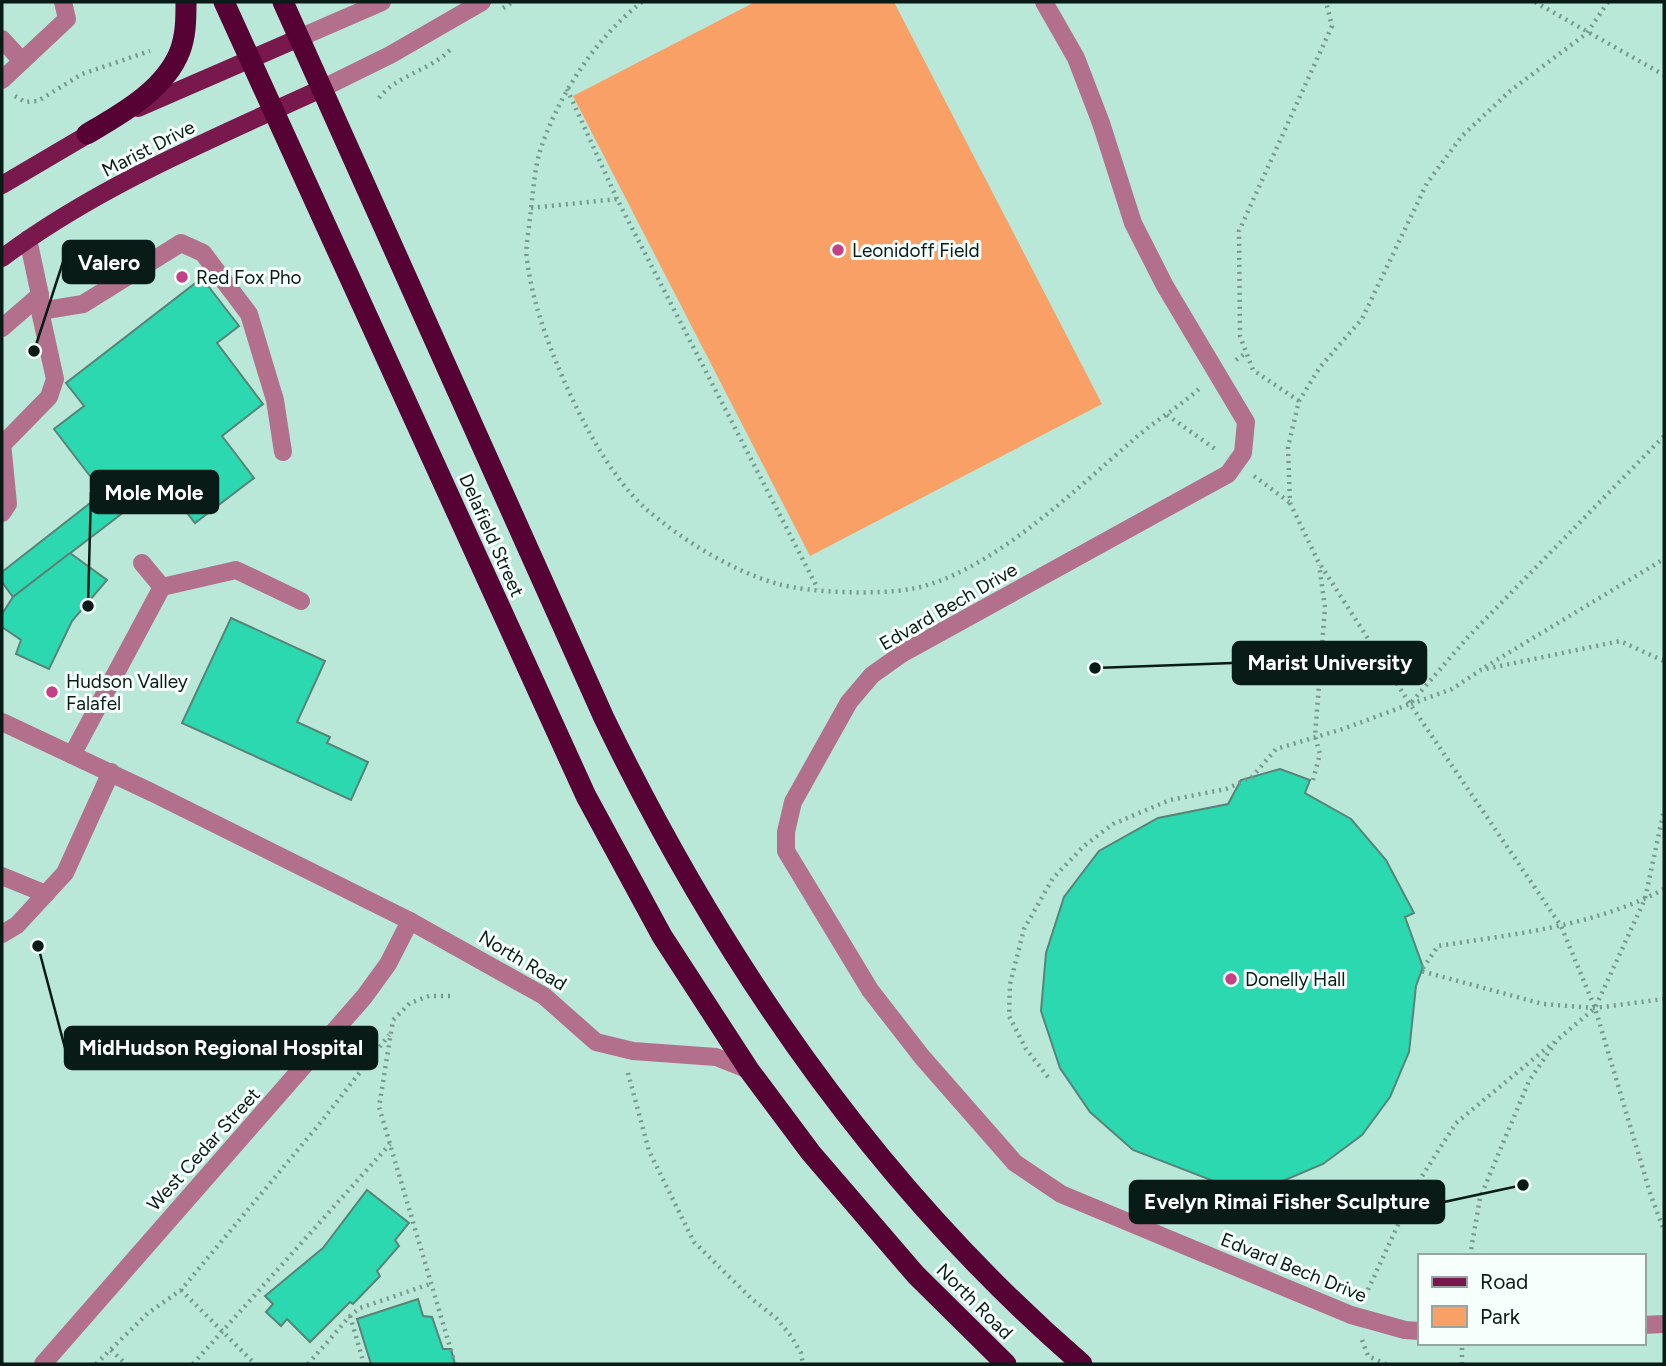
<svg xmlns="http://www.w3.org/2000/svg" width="1666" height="1366" viewBox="0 0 1666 1366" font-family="Figtree,sans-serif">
	<rect width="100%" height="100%" fill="#b9e7d8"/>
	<!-- green -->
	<polygon fill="#f9a067" points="755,2 894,2 1102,404 810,556 573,96"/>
	<!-- building -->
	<g fill="#2cd8b0" stroke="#588476" stroke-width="2">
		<polygon points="202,278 239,326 217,343 263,404 222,436 254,478 195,523 163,482 13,597 2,582 2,572 103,493 54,429 84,406 66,383"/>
		<polygon points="70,553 107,580 72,621 49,669 16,654 21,640 2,627 2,614 13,597"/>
		<polygon points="231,618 325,661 297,722 330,737 327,743 368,762 351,800 182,723"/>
		<polygon points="1280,769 1310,780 1305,793 1351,819 1386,860 1414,913 1405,917 1423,967 1416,986 1409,1052 1390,1097 1362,1135 1323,1164 1278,1183 1229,1187 1133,1150 1090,1112 1060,1068 1041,1011 1046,953 1064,897 1099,851 1158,818 1228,804 1241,780"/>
		<polygon points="367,1190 409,1223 395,1240 399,1246 377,1271 380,1276 353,1304 350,1302 310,1342 287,1319 281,1326 266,1312 273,1304 265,1296 323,1248"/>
		<polygon points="418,1299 423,1316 432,1317 443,1349 451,1349 455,1364 371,1364 357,1319"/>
	</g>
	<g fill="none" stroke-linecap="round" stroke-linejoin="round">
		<!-- path -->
		<g stroke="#76998e" stroke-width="4.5" stroke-dasharray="2 5" stroke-linecap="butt">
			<path d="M 642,2 C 596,37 558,96 540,151 C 534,171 533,196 530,217 C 529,231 525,246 527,259 C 531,293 542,327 555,359 C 574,407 607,474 646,509 C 682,540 732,571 778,584 C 811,593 878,595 911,589 C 988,575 1074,491 1132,441 C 1153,422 1178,408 1199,389"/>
			<polyline points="1535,2 1664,75"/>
			<polyline points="1608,2 1587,33 1510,91 1462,136 1427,183 1362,319 1320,367 1299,401 1288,447 1290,503 1318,561 1410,704 1561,926 1595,1008 1651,1196 1664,1230"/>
			<polyline points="503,8 513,2"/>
			<polyline points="567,89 617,199"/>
			<polyline points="15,96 25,102 38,101 82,74 150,51"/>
			<path d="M 379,98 C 397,75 429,71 450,50"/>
			<polyline points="531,208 617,199 818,589"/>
			<polyline points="1236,360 1246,353"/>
			<polyline points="1299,401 1253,370 1240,336 1239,231 1332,26 1326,2"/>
			<polyline points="1167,415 1218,451"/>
			<polyline points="1254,476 1289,502"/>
			<polyline points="1485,667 1664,559"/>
			<polyline points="1411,704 1452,689 1481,670 1620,641 1664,661"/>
			<polyline points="1313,780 1320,754 1315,736 1325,607 1319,565"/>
			<path d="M 1664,889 C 1595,926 1515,934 1438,946 L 1421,971 L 1543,1004 L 1595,1008 L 1664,999"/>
			<polyline points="450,996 429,996 410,1003 393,1020 379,1107 455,1364"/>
			<polyline points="628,1073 649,1151 694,1242 752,1299 777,1319 791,1336 801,1353 803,1364"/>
			<polyline points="1048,1077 1026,1049 1009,1016 1010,984 1024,929 1053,878 1084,846 1113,824 1170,800 1226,789 1252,777 1276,749 1343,729 1410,704 1468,637 1664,436"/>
			<polyline points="1470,1256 1480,1198 1529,1081 1557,1040 1595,1008 1645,899 1664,810"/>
			<polyline points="181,1290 255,1364"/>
			<polyline points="1365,1296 1417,1184 1456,1123 1554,1042"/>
			<polyline points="350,1316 364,1364"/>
			<polyline points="1362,1340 1368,1356 1386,1364"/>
			<polyline points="111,1350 126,1364"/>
			<polyline points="96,1364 148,1313 181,1290 321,1122 389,1035"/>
			<polyline points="193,1364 390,1144"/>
			<polyline points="308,1364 350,1316 360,1308 430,1284"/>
			<polyline points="1462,1364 1462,1343"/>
		</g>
		<!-- minor -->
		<g stroke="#b3708d" stroke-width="18">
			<polyline points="1044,2 1076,58 1101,123 1133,223 1165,286 1246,422 1243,453 1228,474 903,653 872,675 849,702 793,802 786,832 786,851 870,990 922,1057 1015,1163 1061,1194 1351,1315 1405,1330 1419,1331"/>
			<polyline points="299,38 382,2"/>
			<polyline points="2,39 22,61"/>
			<polyline points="2,80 67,19 63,2"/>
			<polyline points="321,89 390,55 482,2"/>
			<polyline points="28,239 40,295 40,311 83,304 181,243 203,253 249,314 275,400 283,452"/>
			<polyline points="2,328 40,295"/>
			<polyline points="2,443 8,504 2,513"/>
			<polyline points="3,444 49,397 55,379 40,311"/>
			<polyline points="162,587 236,570 301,601"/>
			<polyline points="2,722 153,793 410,921 544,996 596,1042 633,1051 716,1057 749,1070"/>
			<polyline points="72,755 162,587 142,563"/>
			<polyline points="2,876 46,894"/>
			<polyline points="2,934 17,925 65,873 111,772"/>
			<polyline points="1643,1325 1664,1324"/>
			<polyline points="43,1364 364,997 388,964 410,921"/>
		</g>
		<!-- major -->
		<g stroke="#78184c" stroke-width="18">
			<polyline points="138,108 299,38"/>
			<polyline points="2,185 97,129"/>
			<path d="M 2,258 C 98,186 212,139 321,89"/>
		</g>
		<!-- highway -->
		<g stroke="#570234" stroke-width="21">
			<polyline points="224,2 586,796 662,936 749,1070 811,1153 916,1275 1006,1364"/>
			<path d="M 283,2 L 604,718 C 722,962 876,1186 1082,1364"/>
			<path d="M 87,134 C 121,114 165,90 180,51 C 186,35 186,18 186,2"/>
		</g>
	</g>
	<!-- markers -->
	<g fill="#c54185" stroke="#f6fffc" stroke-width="2.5">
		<circle cx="838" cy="250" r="7"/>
		<circle cx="182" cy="277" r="7"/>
		<circle cx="52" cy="692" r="7"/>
		<circle cx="1231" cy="979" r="7"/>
	</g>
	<g text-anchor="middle" stroke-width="6" stroke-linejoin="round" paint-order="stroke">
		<!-- street labels -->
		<g font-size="19" fill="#091b16" stroke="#f6fffc">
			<text transform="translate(148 148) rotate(-27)" y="7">Marist Drive</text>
			<text transform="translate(492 535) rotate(66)" y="7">Delafield Street</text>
			<text transform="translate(948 606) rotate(-30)" y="7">Edvard Bech Drive</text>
			<text transform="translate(523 960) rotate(31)" y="7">North Road</text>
			<text transform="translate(203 1149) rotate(-48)" y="7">West Cedar Street</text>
			<text transform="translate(1294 1267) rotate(22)" y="7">Edvard Bech Drive</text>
			<text transform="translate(975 1301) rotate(45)" y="7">North Road</text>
		</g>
		<!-- poi labels -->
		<g font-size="19" fill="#091b16" stroke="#f6fffc" text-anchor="start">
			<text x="852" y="257">Leonidoff Field</text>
			<text x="196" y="284">Red Fox Pho</text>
			<text x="66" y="688">Hudson Valley<tspan x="66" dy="22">Falafel</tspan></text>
			<text x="1245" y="986">Donelly Hall</text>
		</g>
	</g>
	<!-- callouts -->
	<path fill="none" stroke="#091b16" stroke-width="2.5" d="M34 351L63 262M88 606L91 492M1095 668L1233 663M38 946L65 1048M1523 1185L1444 1202"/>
	<g fill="#091b16" stroke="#f6fffc" stroke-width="2.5">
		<circle cx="34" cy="351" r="7"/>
		<circle cx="88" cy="606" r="7"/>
		<circle cx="1095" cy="668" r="7"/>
		<circle cx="38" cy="946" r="7"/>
		<circle cx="1523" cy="1185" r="7"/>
	</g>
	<g fill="#091b16" stroke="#091b16" stroke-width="2.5">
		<rect x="63" y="241" width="91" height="42" rx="7"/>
		<rect x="91" y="471" width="127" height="42" rx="7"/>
		<rect x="1233" y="642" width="193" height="42" rx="7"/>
		<rect x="65" y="1027" width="312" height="42" rx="7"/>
		<rect x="1130" y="1181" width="314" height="42" rx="7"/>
	</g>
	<g font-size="21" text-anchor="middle" font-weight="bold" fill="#fff">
		<text x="109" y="270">Valero</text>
		<text x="154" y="500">Mole Mole</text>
		<text x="1330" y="670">Marist University</text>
		<text x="221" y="1055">MidHudson Regional Hospital</text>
		<text x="1287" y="1209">Evelyn Rimai Fisher Sculpture</text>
	</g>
	<!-- border -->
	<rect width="1666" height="1366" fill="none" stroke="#091b16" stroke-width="7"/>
	<!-- legend -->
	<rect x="1418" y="1254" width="228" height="91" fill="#f6fffc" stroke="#97a4a0" stroke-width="2"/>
	<rect x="1432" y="1277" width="35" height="10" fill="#78184c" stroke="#97a4a0" stroke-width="2"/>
	<text x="1480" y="1289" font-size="21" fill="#091b16">Road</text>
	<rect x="1432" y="1306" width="35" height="21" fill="#f9a067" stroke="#97a4a0" stroke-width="2"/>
	<text x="1480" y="1324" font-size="21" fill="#091b16">Park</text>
</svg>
